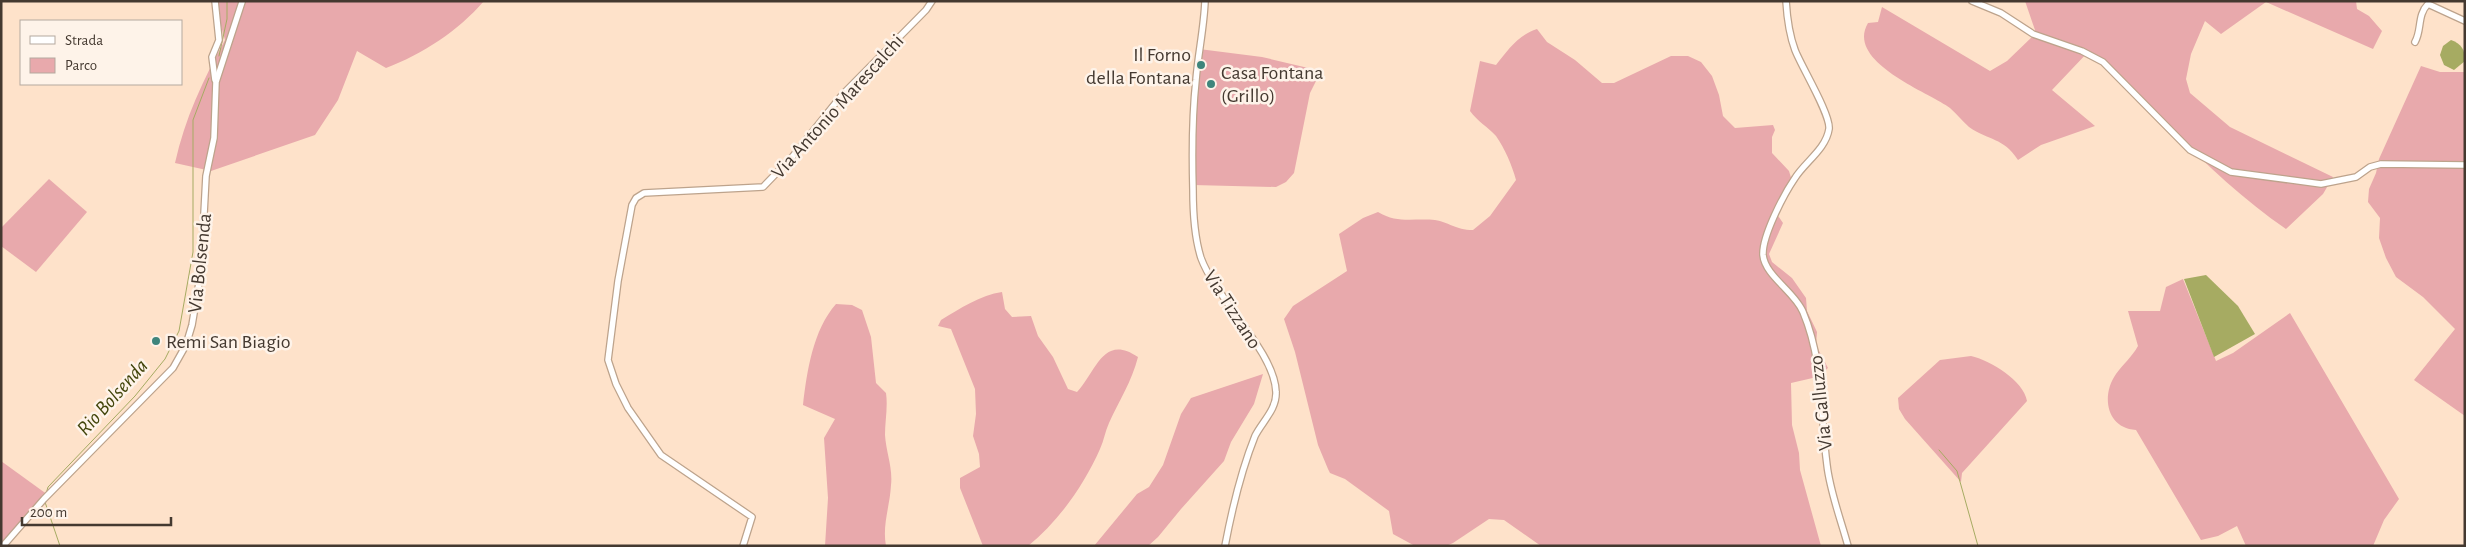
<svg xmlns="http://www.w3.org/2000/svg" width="2466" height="547" viewBox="0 0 2466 547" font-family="'Alegreya Sans',sans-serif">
	<rect width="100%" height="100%" fill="#fee2ca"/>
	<!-- green -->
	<g fill="#e8a9ac">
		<path d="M 214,1 L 484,1 C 458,31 423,54 386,68 L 357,51 L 338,100 L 315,135 L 211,171 L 175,163 C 185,118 203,80 225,40 Z"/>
		<path d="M 2025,1 L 2356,1 L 2357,9 L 2369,16 L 2382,31 L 2373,49 L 2266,2 L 2221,34 L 2205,21 L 2191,54 L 2186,79 L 2190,93 L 2230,127 L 2333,177 L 2323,194 L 2286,229 C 2244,200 2207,166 2172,129 C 2144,99 2123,73 2089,51 L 2052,90 L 2095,126 L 2041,145 L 2018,160 C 2003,137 1989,141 1969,127 C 1962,121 1957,114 1950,108 C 1928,92 1845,62 1868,23 L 1878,22 L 1882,7 L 1990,71 L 2007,61 L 2036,33 Z"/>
		<path d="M 1537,29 L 1547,42 L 1575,60 L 1602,83 L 1614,83 L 1671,56 L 1688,56 L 1701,62 L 1712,76 L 1719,95 L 1723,116 L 1735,128 L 1773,125 L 1775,130 L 1772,137 L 1772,153 L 1789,171 L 1792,181 L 1776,213 L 1783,223 L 1769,254 L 1772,262 L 1792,278 L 1806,298 L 1807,311 L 1817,332 L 1816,345 L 1828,368 L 1817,377 L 1791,383 L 1792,425 L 1799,453 L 1800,470 L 1821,546 L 1541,546 L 1504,520 L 1489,519 L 1453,543 L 1446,546 L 1415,546 L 1393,534 L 1389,511 L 1345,479 L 1330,473 L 1328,469 L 1318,445 L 1295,352 L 1284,319 L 1293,306 L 1347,271 L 1339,234 L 1363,218 L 1378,212 C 1398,224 1413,218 1435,220 C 1449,222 1455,230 1473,230 L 1490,216 L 1516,180 C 1512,165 1505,149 1496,136 C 1488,127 1477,121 1470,111 L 1480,61 L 1496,65 C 1508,50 1518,35 1537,29 Z"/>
		<polygon points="1199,49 1262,57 1321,71 1310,93 1294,173 1286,182 1276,187 1193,185 1194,115"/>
		<polygon points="2421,66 2440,72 2465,72 2465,416 2414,380 2455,329 2423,297 2396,277 2386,258 2379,238 2380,218 2368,202 2369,189 2376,173 2379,159"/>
		<polygon points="49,179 87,212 36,272 1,246 1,228"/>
		<path d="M 2183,279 L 2216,361 L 2233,353 L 2290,313 L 2399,499 L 2384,520 L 2373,546 L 2246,546 L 2237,526 L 2218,536 L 2201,540 L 2136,430 C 2106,428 2101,395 2116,374 C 2123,364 2132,357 2138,346 L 2128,311 L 2160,311 L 2166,287 Z"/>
		<path d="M 1002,292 L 1005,309 L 1012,317 L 1031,316 L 1038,336 L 1053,357 L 1068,389 L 1077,392 C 1096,372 1103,333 1138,357 C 1132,381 1119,401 1109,423 C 1105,432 1104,440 1100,449 C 1084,485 1059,521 1028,546 L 983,546 L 960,488 L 960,478 L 980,467 L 979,454 L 973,436 L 976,414 L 975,389 L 951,329 L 938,326 L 941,320 C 959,309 981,295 1002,292 Z"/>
		<path d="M 836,304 L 852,305 L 862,310 L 871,337 L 876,383 L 886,393 C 888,407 885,421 885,435 C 886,452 893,468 891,485 C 890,506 882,525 886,546 L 825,546 L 828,498 L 824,438 L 835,419 L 803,405 C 807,371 813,330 836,304 Z"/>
		<path d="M 1971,356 C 1990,360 2024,381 2027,401 L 1962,473 L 1961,482 L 1905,419 L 1899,409 L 1898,398 L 1940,360 Z"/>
		<polygon points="1263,374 1254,404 1231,442 1224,461 1181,509 1158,537 1148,546 1094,546 1137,494 1149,487 1163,465 1181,414 1191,398"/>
		<polygon points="1,461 48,495 1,546"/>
	</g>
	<!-- water -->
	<g fill="#a6ab62">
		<path d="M 2451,40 C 2462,44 2465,50 2465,61 L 2454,70 L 2444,65 L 2440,55 L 2443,46 Z"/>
		<polygon points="2206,275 2238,306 2255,334 2214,357 2184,279"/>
	</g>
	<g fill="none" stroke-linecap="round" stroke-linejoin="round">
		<!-- stream -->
		<g stroke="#a6ab62" stroke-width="1">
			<polyline points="219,56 227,19 227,1"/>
			<polyline points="1939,450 1957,471 1978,546"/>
			<polyline points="46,494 48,487 135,396 165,359 179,331 193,252 193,120 209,78"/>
			<polyline points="45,502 60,546"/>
		</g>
		<!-- minor casing -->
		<g stroke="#bda38c" stroke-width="8">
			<g id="minor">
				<polyline points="215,1 219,40 212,57 215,80"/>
				<path d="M 1205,1 C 1204,28 1198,54 1196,80 C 1192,117 1192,154 1193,190 C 1193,213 1194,236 1201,258 C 1216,299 1275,352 1276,392 C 1277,409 1262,422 1255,436 C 1241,471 1232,509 1225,546"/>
				<path d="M 1786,1 C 1787,17 1789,34 1795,50 C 1801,66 1831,115 1829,129 C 1826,149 1805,162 1795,178 C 1784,194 1762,236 1763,255 C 1765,276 1795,292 1803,312 C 1824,362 1820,413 1827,465 C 1830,492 1841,520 1848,546"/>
				<polyline points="1972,1 2001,13 2033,34 2082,51 2103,62 2190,150 2231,172 2321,184 2356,177 2370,167 2381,164 2465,165"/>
				<path d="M 2415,42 C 2422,30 2417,15 2428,4 L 2465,21"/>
				<polyline points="3,546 44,499 173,368 186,345 192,325 201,271 206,176 214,138 216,82 242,2"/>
				<polyline points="743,546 752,517 661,455 628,408 616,384 608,360 618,281 632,205 636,198 644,193 763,187 793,156 842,95 926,10 932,1"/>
			</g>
		</g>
		<!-- minor -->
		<use href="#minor" stroke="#fff" stroke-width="5.5"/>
	</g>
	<!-- markers -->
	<g fill="#3f857c" stroke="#fef3e9" stroke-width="2">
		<circle cx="1201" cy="65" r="5"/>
		<circle cx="1211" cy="84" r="5"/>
		<circle cx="156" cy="341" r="5"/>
	</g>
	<g text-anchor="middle" stroke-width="5" stroke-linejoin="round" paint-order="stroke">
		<!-- poi labels -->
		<g font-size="20" fill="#443930" stroke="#fef3e9" text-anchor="start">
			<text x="1191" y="61" text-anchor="end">Il Forno<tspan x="1191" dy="23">della Fontana</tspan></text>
			<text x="1221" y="79">Casa Fontana<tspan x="1221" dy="23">(Grillo)</tspan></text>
			<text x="166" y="348">Remi San Biagio</text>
		</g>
		<!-- street labels -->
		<g font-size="20" fill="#443930" stroke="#fef3e9">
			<text transform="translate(837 106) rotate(-48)" y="7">Via Antonio Marescalchi</text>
			<text transform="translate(199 263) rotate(-84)" y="7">Via Bolsenda</text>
			<text transform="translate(1233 309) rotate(57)" y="7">Via Tizzano</text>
			<text transform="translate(1820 403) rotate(-96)" y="7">Via Galluzzo</text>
		</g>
		<!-- water labels -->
		<g font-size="21" font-style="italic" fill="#42450b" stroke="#fef3e9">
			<text transform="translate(112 397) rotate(-48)" y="7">Rio Bolsenda</text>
		</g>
	</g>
	<!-- border -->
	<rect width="2466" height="547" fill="none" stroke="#443930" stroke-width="5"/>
	<!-- legend -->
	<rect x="20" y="20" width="162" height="65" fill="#fef3e9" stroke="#b4a99f"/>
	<rect x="30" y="36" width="25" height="8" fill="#ffffff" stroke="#b4a99f"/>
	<text x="65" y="45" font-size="15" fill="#443930">Strada</text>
	<rect x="30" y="58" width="25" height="15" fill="#e8a9ac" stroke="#b4a99f"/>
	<text x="65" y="70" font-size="15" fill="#443930">Parco</text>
	<!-- scale -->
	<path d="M22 517v8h149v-8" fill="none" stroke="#443930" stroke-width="2.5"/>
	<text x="30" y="517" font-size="15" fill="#443930" stroke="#fef3e9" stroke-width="4" paint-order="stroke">200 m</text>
</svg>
